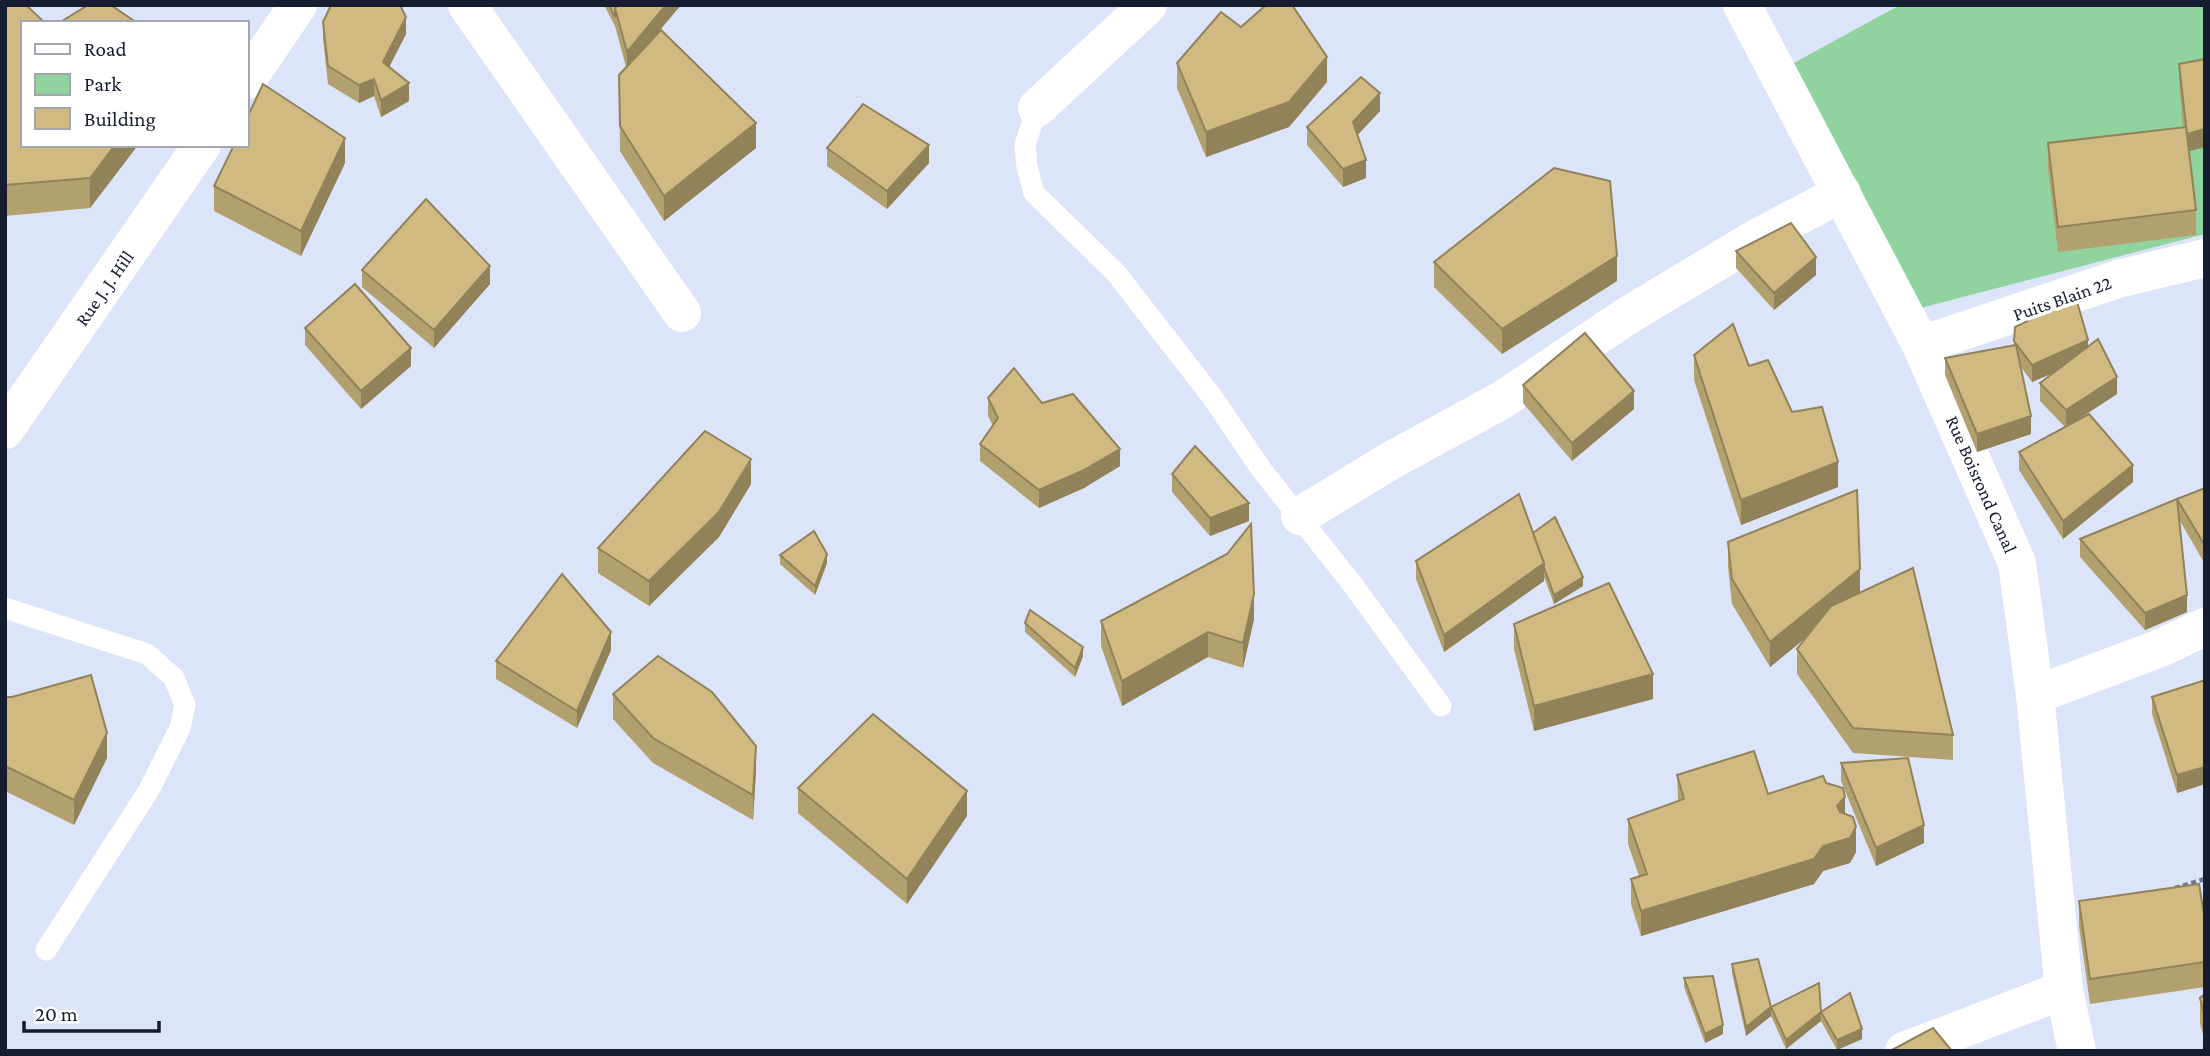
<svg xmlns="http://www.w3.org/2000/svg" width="2210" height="1056" viewBox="0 0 2210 1056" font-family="'Crimson Pro',serif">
	<rect width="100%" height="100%" fill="#dce4fa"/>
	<!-- green -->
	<polygon fill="#90d39e" points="1900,5 2205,5 2205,234 1913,310 1790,65"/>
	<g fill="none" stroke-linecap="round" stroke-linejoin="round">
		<!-- path -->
		<polyline stroke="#71788c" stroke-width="4.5" stroke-dasharray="5 3.5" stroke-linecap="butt" points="2175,888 2205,879"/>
		<!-- service -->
		<g stroke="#fff" stroke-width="21">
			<polyline points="1037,108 1025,145 1027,167 1034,193 1116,273 1213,398 1261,469 1353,585 1441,706"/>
			<polyline points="5,608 147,654 174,678 185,705 180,728 149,790 46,950"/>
		</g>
		<!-- minor -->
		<g stroke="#fff" stroke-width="38">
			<polyline points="467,5 682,313"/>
			<polyline points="247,80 298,5"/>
			<polyline points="1037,108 1148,5"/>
			<polyline points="1921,345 2118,279 2205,258"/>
			<polyline points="5,430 202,145"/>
			<polyline points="1300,516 1390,461 1502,400 1627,316 1755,239 1842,193"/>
			<polyline points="2035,695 2158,649 2205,627"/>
			<polyline points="1904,1051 2064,990"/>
		</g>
		<!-- tertiary -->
		<polyline stroke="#fff" stroke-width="38" points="1742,5 1921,345 2017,563 2035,695 2064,990 2077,1051"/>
	</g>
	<!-- wall -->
	<g fill="#b3a06f">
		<polygon points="5,5 23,145 138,145 90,208 5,216"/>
		<polygon points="604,5 681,5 650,41 756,148 664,221 620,151 619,75 626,67 615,26"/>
		<polygon points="323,22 406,34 389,67 409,101 381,117 374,96 359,103 328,84 323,39"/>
		<polygon points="2205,59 2205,147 2189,151 2196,210 2196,235 2058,252 2048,168 2048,143 2183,127 2179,82 2179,64"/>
		<polygon points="1177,63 1327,82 1289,127 1206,157 1177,88"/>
		<polygon points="1380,111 1357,135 1366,178 1343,187 1307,145 1307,127"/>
		<polygon points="827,148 929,163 887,209 827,166"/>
		<polygon points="345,163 301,256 214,211 214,186"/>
		<polygon points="1736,251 1816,275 1774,310 1736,268"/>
		<polygon points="1434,262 1617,281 1502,354 1434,287"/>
		<polygon points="362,270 490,284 434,348 362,287"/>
		<polygon points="2015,327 2088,347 2117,394 2076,421 2133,482 2063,539 2019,470 2019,452 2065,427 2040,401 2040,383 2053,373 2032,382 2021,367 2031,434 1977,452 1945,375 1945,358 2014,345"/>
		<polygon points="305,328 411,366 361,409 305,345"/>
		<polygon points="1694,355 1749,366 1792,412 1838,487 1741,525 1694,380"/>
		<polygon points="1523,385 1634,409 1572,461 1523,403"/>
		<polygon points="988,398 1042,403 1120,466 1084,488 1039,508 980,461 980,444 993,426 988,416"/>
		<polygon points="1172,474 1249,521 1210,536 1172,492"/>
		<polygon points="751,484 719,537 649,606 598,573 598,548"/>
		<polygon points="2205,488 2205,564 2180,521 2187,612 2145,630 2080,557 2080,539"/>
		<polygon points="1533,533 1583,586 1554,604 1544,577 1544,581 1444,652 1416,579 1416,561"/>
		<polygon points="1728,542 1860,592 1953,735 1953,760 1853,753 1797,674 1797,649 1805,638 1770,667 1732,604 1728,567"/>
		<polygon points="780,555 827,563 815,595 780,564"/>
		<polygon points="1254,619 1243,668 1208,657 1122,706 1101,646 1101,621"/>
		<polygon points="1025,623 1083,656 1075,677 1025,632"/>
		<polygon points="1514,624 1653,699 1534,731 1514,649"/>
		<polygon points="611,650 577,728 496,679 496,661"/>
		<polygon points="2205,680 2205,784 2177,793 2152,714 2152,697"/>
		<polygon points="613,694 756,771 753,820 653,763 613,719"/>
		<polygon points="5,697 12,697 107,758 74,825 5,791"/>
		<polygon points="1841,763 1924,843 1876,866 1841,781"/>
		<polygon points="1677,775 1768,794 1826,783 1845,814 1856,852 1850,863 1823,871 1814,884 1641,936 1631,904 1631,879 1639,876 1628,844 1628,819 1678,801"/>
		<polygon points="798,788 967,816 907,904 798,813"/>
		<polygon points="2079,901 2205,920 2205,987 2090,1004 2079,926"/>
		<polygon points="1732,964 1771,1016 1746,1036 1732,973"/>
		<polygon points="1684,978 1723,1034 1705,1043 1684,987"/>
		<polygon points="2205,994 2205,1043 2200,1023 2200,998"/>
		<polygon points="1771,1007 1821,1012 1862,1039 1837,1050 1821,1021 1786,1049 1771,1016"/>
	</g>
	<!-- shaded-wall -->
	<g fill="#92825a">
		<polygon points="666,5 681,5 627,69 627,52"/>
		<polygon points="406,17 406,34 383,79 383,62"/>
		<polygon points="1327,57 1327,82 1289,127 1206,157 1206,132"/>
		<polygon points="374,79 374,96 359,103 359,85"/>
		<polygon points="409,83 409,101 381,117 381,100"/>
		<polygon points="1380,93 1380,111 1353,140 1353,122"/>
		<polygon points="756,123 756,148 664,221 664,196"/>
		<polygon points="2205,129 2205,147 2186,152 2186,134"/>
		<polygon points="345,138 345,163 301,256 301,231"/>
		<polygon points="115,145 138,145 90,208 90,178"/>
		<polygon points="929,145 929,163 887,209 887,191"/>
		<polygon points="1366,160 1366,178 1343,187 1343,169"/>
		<polygon points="1617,256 1617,281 1502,354 1502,329"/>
		<polygon points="1816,257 1816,275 1774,310 1774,293"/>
		<polygon points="490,266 490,284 434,348 434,330"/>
		<polygon points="2088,340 2088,358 2032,382 2032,365"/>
		<polygon points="411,348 411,366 361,409 361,391"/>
		<polygon points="2117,377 2117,394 2066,427 2066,410"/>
		<polygon points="1634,391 1634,409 1572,461 1572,443"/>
		<polygon points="2031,416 2031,434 1977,452 1977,434"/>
		<polygon points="1120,449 1120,466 1084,488 1039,508 1039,490"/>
		<polygon points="751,459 751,484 719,537 649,606 649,581"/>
		<polygon points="1838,462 1838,487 1741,525 1741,500"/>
		<polygon points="2133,465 2133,482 2063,539 2063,521"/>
		<polygon points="1249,503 1249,521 1210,536 1210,518"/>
		<polygon points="827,554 827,563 815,595 815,586"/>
		<polygon points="1544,563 1544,581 1444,652 1444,635"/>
		<polygon points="1860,569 1860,594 1770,667 1770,642"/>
		<polygon points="1583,577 1583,586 1554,604 1554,595"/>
		<polygon points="1254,594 1254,619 1243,668 1243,643"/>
		<polygon points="2187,595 2187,612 2145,630 2145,613"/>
		<polygon points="611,632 611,650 577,728 577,711"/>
		<polygon points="1208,632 1208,657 1122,706 1122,681"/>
		<polygon points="1083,647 1083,656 1075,677 1075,668"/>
		<polygon points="1653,674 1653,699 1534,731 1534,706"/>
		<polygon points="107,733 107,758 74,825 74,800"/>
		<polygon points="756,746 756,771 753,820 753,795"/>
		<polygon points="2205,767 2205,784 2177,793 2177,775"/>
		<polygon points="967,791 967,816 907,904 907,879"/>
		<polygon points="1845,797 1845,822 1837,806"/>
		<polygon points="1924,825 1924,843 1876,866 1876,848"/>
		<polygon points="1856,827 1856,852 1850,863 1823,871 1814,884 1641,936 1641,911 1823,846"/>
		<polygon points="1771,1007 1771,1016 1746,1036 1746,1027"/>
		<polygon points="1821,1012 1821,1021 1786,1049 1786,1040"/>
		<polygon points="1723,1025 1723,1034 1705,1043 1705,1034"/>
		<polygon points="1862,1029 1862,1039 1837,1050 1837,1040"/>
	</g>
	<!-- building -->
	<g fill="#d0ba81" stroke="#92825a" stroke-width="2">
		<polygon points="5,5 26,5 45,23 23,23 23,145 115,145 90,178 5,185"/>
		<polygon points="88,5 111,5 137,23 59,23"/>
		<polygon points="331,5 400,5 406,17 383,62 409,83 381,100 374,79 359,85 328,66 323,22"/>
		<polygon points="609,5 619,5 615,8 615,17"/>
		<polygon points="619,5 666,5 627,52 615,8"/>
		<polygon points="1266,5 1292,5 1327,57 1289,102 1206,132 1177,63 1221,12 1241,27"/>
		<polygon points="661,30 756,123 664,196 620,126 619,75"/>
		<polygon points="2205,59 2205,129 2187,134 2179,64"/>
		<polygon points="1361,77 1380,93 1353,122 1366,160 1343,169 1307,127"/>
		<polygon points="263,84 345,138 301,231 214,186 234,145 247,145 247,118"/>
		<polygon points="863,104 929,145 887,191 827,148"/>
		<polygon points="2186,127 2196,210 2058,227 2048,143"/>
		<polygon points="1554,168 1610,181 1617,256 1502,329 1434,262"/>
		<polygon points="426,199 490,266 434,330 362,270"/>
		<polygon points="1791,223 1816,257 1774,293 1736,251"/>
		<polygon points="355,284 411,348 361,391 305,328"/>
		<polygon points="2076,298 2088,340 2032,365 2014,341 2015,327"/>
		<polygon points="1733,324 1749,366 1768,360 1792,412 1822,407 1838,462 1741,500 1694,355"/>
		<polygon points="1585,333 1634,391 1572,443 1523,385"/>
		<polygon points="2098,339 2117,377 2066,410 2040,383"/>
		<polygon points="2016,345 2031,416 1977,434 1945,358"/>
		<polygon points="1014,368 1042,403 1073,394 1120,449 1084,470 1039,490 980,444 998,418 988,398"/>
		<polygon points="2089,414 2133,465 2063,521 2019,452"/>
		<polygon points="705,431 751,459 719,512 649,581 598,548"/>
		<polygon points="1195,446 1249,503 1210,518 1172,474"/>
		<polygon points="2205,488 2205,546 2177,499"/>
		<polygon points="1857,490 1860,569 1770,642 1732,579 1728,542"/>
		<polygon points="1519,494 1544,563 1444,635 1416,561"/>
		<polygon points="2177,499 2187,595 2145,613 2080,539"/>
		<polygon points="1555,517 1583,577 1554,595 1544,568 1544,563 1533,533"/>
		<polygon points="1251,524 1254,594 1243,643 1208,632 1122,681 1101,621 1227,554"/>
		<polygon points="814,531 827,554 815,586 780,555"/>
		<polygon points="1913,568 1953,735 1853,728 1797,649 1831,606"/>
		<polygon points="562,574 611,632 577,711 496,661"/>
		<polygon points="1609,583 1653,674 1534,706 1514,624"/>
		<polygon points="1030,610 1083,647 1075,668 1025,623"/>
		<polygon points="658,656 712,692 756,746 753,795 653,738 613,694"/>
		<polygon points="91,675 107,733 74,800 5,766 5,697 12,697"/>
		<polygon points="2205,680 2205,767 2177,775 2152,697"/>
		<polygon points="873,714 967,791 907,879 798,788"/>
		<polygon points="1754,751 1768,794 1823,776 1826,783 1843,788 1845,797 1837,806 1840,812 1853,817 1856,827 1850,838 1823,846 1814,859 1641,911 1631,879 1647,874 1628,819 1684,799 1677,775"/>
		<polygon points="1908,758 1924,825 1876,848 1841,763"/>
		<polygon points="2199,884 2205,920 2205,962 2090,979 2079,901"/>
		<polygon points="1758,959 1771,1007 1746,1027 1732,964"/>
		<polygon points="1713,976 1723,1025 1705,1034 1684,978"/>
		<polygon points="1819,983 1821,1012 1786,1040 1771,1007"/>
		<polygon points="1850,993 1862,1029 1837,1040 1821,1012"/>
		<polygon points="2205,994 2205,1018 2200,998"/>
		<polygon points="1933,1028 1952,1051 1890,1051"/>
	</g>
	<g text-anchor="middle" stroke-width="7" stroke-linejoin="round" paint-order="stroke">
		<!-- street labels -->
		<g font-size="19" fill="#161d30" stroke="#fff">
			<text transform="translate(104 288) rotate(-55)" y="7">Rue J. J. Hill</text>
			<text transform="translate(2062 298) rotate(-19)" y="7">Puits Blain 22</text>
			<text transform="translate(1982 484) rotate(66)" y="7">Rue Boisrond Canal</text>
		</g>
	</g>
	<!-- border -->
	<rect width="2210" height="1056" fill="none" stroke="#161d30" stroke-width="14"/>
	<!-- legend -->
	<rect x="21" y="21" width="228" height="126" fill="#ffffff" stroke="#a2a5ac" stroke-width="2"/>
	<rect x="35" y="44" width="35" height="10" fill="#ffffff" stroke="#a2a5ac" stroke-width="2"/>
	<text x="84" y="56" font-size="21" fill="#161d30">Road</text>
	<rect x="35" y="74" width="35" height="21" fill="#90d39e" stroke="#a2a5ac" stroke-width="2"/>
	<text x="84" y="91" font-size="21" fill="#161d30">Park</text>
	<rect x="35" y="108" width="35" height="21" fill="#d0ba81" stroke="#a2a5ac" stroke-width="2"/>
	<text x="84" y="126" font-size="21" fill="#161d30">Building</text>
	<!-- scale -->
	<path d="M24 1021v10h135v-10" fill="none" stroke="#161d30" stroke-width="3.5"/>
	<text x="35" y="1021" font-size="21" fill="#161d30" stroke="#ffffff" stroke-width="5" paint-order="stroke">20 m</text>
</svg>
